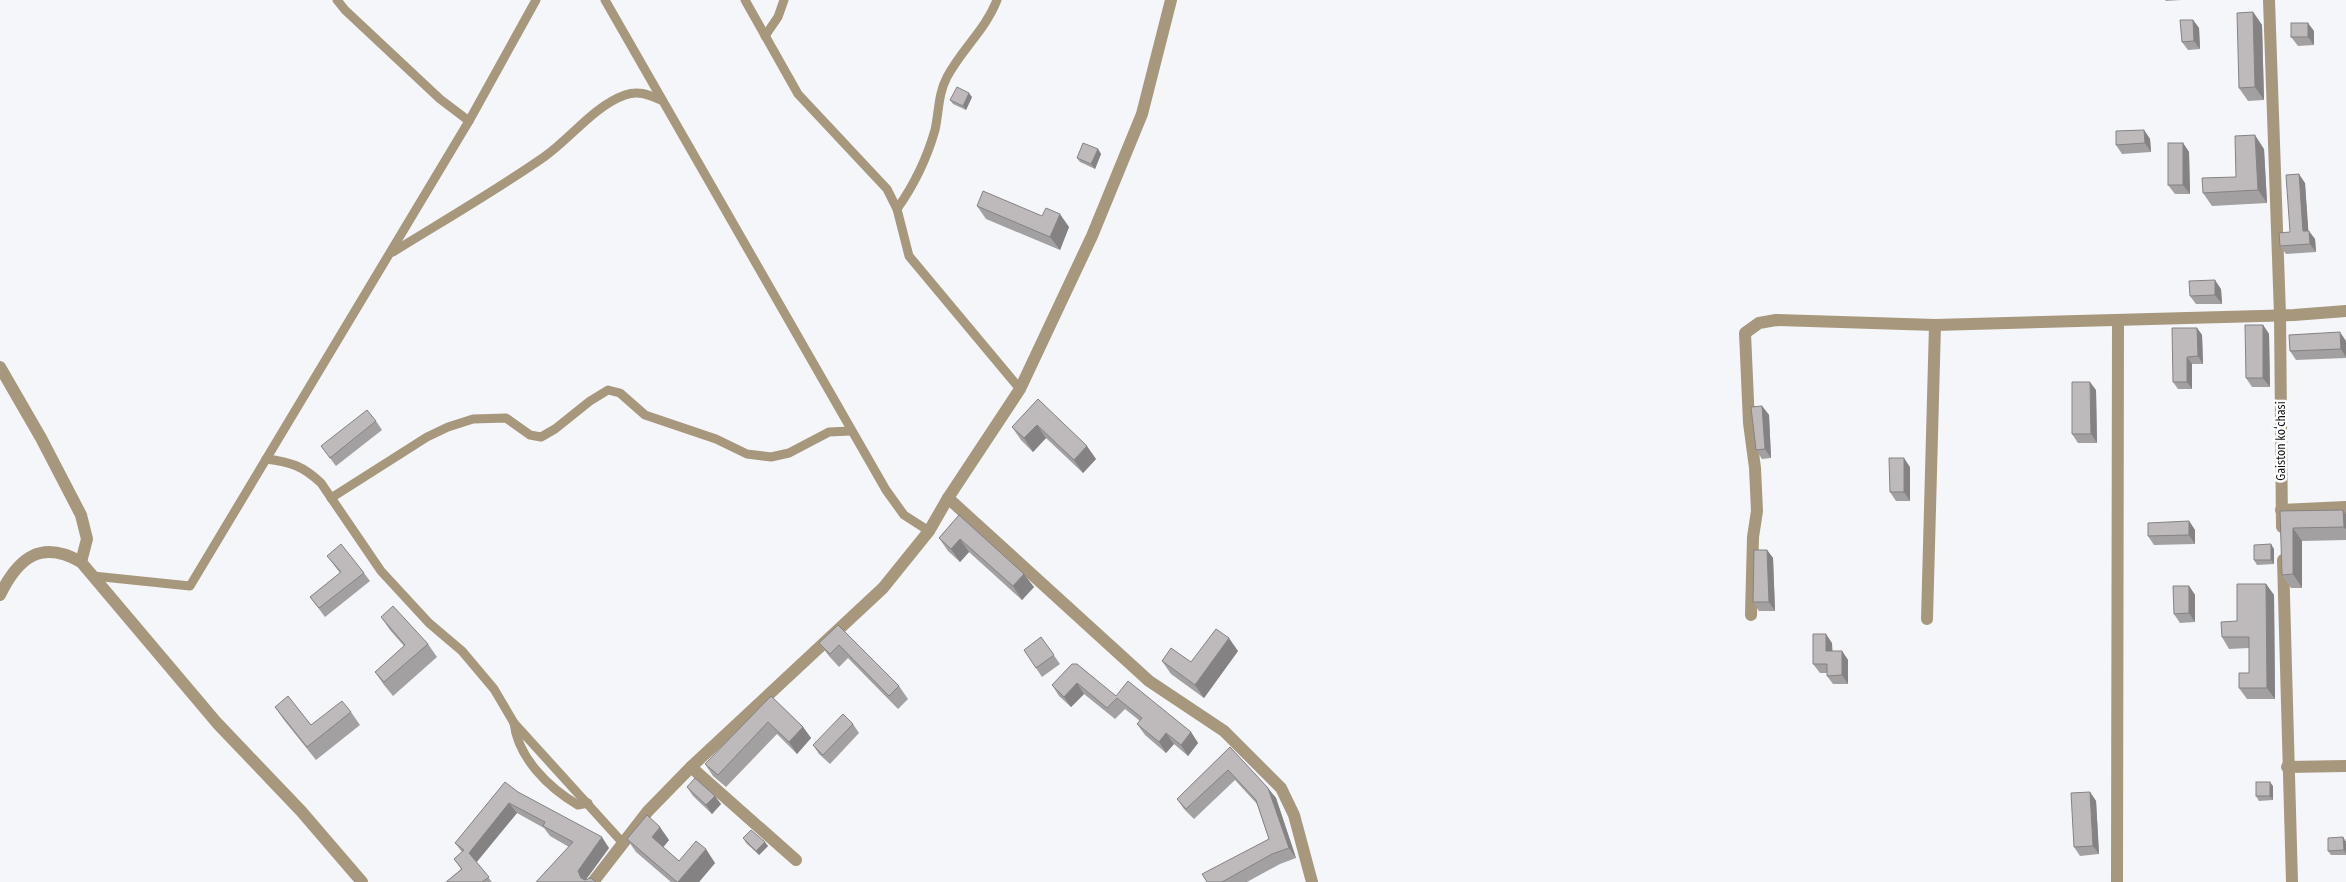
<svg xmlns="http://www.w3.org/2000/svg" width="2346" height="882" font-family="'Fira Sans Condensed',sans-serif">
<style>
.lines{fill:none;stroke-linecap:round;stroke-linejoin:round}
.lane{stroke:#a7977c;stroke-width:9}
.street{stroke:#a7977c;stroke-width:12}
.wall{fill:#a3a0a2}
.shaded-wall{fill:#858284}
.building{fill:#bebabc;stroke:#858284}
.labels{text-anchor:middle;dominant-baseline:central;stroke-width:5;stroke-linejoin:round;paint-order:stroke}
.street-label{font-size:12px;fill:#111213;stroke:#fff}
</style>
<rect width="100%" height="100%" fill="#f5f6fa"/>
<g class="lines">
<g class="lane">
<polyline points="337,0 345,10 440,99 469,121"/>
<polyline points="605,0 886,490 904,515 929,531"/>
<polyline points="745,0 798,94 887,189 897,209 909,256 1020,389"/>
<polyline points="765,36 778,17 784,0"/>
<path d="M897,209c17,-24 30,-51 38,-79 4,-18 3,-36 12,-53 14,-27 39,-48 50,-77"/>
<path d="M393,252c50,-31 102,-61 151,-95 27,-19 50,-51 81,-62 14,-5 24,0 36,5"/>
<path d="M266,459c25,3 37,7 55,24l60,88 48,52 33,28 32,38 20,34 108,119"/>
<polyline points="331,498 427,437 448,427 473,419 506,418 530,435 541,437 555,429 590,401 608,390 620,393 645,415 716,439 747,454 771,457 789,453 829,432 851,431"/>
<polyline points="93,576 190,586 469,121 536,0"/>
<path d="M514,723c4,35 35,65 64,82l10,-2"/>
</g>
<g class="street">
<polyline points="2269,0 2280,315 2282,527"/>
<polyline points="0,367 41,438 81,515 87,539 81,562"/>
<polyline points="948,498 1149,681 1224,731 1281,788 1294,815 1312,882"/>
<polyline points="2281,510 2346,507"/>
<polyline points="2283,560 2292,882"/>
<path d="M0,595c18,-37 41,-56 81,-33l136,161 84,88 61,71"/>
<polyline points="1751,615 1753,537 1757,511 1755,468 1749,423 1745,333 1759,323 1776,320 1935,325 2294,315 2346,311"/>
<polyline points="1927,619 1935,325"/>
<polyline points="691,767 796,860"/>
<polyline points="2287,767 2346,766"/>
<polyline points="593,882 648,811 691,767 883,588 929,531 948,498 1020,389 1092,236 1142,114 1171,0"/>
<polyline points="2117,882 2118,320"/>
</g>
</g>
<g class="wall">
<polygon points="2165,0 2181,0 2166,1"/>
<polygon points="2253,12 2262,25 2264,100 2248,101 2239,88"/>
<polygon points="2193,20 2199,28 2200,49 2188,50 2182,42"/>
<polygon points="2314,31 2314,45 2298,46 2291,37"/>
<polygon points="972,97 966,110 953,104 950,100"/>
<polygon points="2144,130 2150,139 2151,152 2122,154 2116,145"/>
<polygon points="2183,143 2189,152 2190,194 2175,194 2168,185"/>
<polygon points="1098,149 1101,154 1095,169 1080,162 1077,158"/>
<polygon points="2264,149 2267,203 2212,206 2203,193 2236,177"/>
<polygon points="2305,183 2308,231 2315,239 2316,252 2286,254 2280,246 2290,232"/>
<polygon points="977,206 1069,227 1060,250 986,219"/>
<polygon points="2221,289 2222,304 2196,304 2190,296"/>
<polygon points="2263,325 2269,334 2270,387 2252,387 2246,378"/>
<polygon points="2197,328 2202,335 2203,364 2192,364 2192,389 2178,389 2173,382"/>
<polygon points="2346,341 2346,358 2296,360 2290,351"/>
<polygon points="2096,390 2097,443 2078,443 2072,434"/>
<polygon points="1038,399 1096,459 1083,473 1046,438 1033,452 1021,440 1012,427"/>
<polygon points="1762,406 1769,415 1771,458 1762,459 1756,450"/>
<polygon points="376,421 382,430 336,466 321,446"/>
<polygon points="1910,467 1910,501 1896,501 1890,492"/>
<polygon points="2343,510 2346,514 2346,540 2302,541 2302,588 2291,588 2282,575 2280,511"/>
<polygon points="959,515 1034,587 1022,600 969,552 960,562 948,551 939,538"/>
<polygon points="2189,521 2195,530 2195,544 2154,545 2148,536"/>
<polygon points="2274,549 2274,564 2257,565 2254,560"/>
<polygon points="1767,550 1773,558 1775,611 1759,611 1753,602"/>
<polygon points="327,556 364,573 370,581 325,617 310,597 340,573"/>
<polygon points="2266,584 2274,595 2275,699 2247,699 2239,688 2249,673 2249,648 2229,649 2222,637 2237,621"/>
<polygon points="2189,586 2195,595 2195,622 2180,623 2174,614"/>
<polygon points="381,617 428,644 437,657 393,696 384,685 375,672 404,646 390,630"/>
<polygon points="838,625 899,686 908,699 898,709 848,658 839,667 829,656 819,643"/>
<polygon points="1041,637 1060,664 1042,677 1024,650"/>
<polygon points="1832,643 1832,651 1842,651 1848,660 1848,684 1833,684 1827,676 1827,673 1820,673 1813,664"/>
<polygon points="1238,651 1204,698 1171,674 1162,661 1191,662"/>
<polygon points="1072,664 1116,696 1191,732 1198,743 1188,756 1174,744 1166,753 1145,735 1137,724 1140,721 1125,709 1115,719 1084,694 1071,707 1059,696 1052,685"/>
<polygon points="771,696 803,727 811,738 797,754 777,734 726,787 713,776 705,764"/>
<polygon points="275,707 311,725 351,712 360,725 316,760 284,720"/>
<polygon points="853,724 859,733 830,764 819,754 813,745"/>
<polygon points="1230,747 1276,798 1296,858 1280,864 1247,882 1207,882 1269,839 1257,804 1235,780 1194,819 1184,809 1177,799"/>
<polygon points="2273,786 2273,800 2259,801 2256,796"/>
<polygon points="687,787 721,804 712,814 693,796"/>
<polygon points="518,792 609,848 586,879 536,882 569,847 550,836 544,828 517,813 476,862 492,882 446,882 461,869 454,859 462,852 455,843"/>
<polygon points="2090,792 2096,801 2099,854 2080,856 2074,847"/>
<polygon points="2343,837 2346,842 2346,855 2331,855 2328,851"/>
<polygon points="743,838 768,846 759,855 746,843"/>
<polygon points="627,839 669,840 663,847 679,861 715,863 699,882 671,882 636,852"/>
</g>
<g class="shaded-wall">
<polygon points="2253,12 2262,25 2264,100 2255,87"/>
<polygon points="2193,20 2199,28 2200,49 2194,41"/>
<polygon points="2308,23 2314,31 2314,45 2308,37"/>
<polygon points="969,93 972,97 966,110 963,106"/>
<polygon points="2144,130 2150,139 2151,152 2145,143"/>
<polygon points="2255,135 2264,149 2267,203 2258,190"/>
<polygon points="2183,143 2189,152 2190,194 2183,185"/>
<polygon points="1098,149 1101,154 1095,169 1091,164"/>
<polygon points="2299,174 2305,183 2309,240 2303,231"/>
<polygon points="1060,214 1069,227 1060,250 1050,237"/>
<polygon points="2309,231 2315,239 2316,252 2310,244"/>
<polygon points="2215,280 2221,289 2222,304 2215,295"/>
<polygon points="2263,325 2269,334 2270,387 2263,378"/>
<polygon points="2197,328 2202,335 2203,364 2198,356"/>
<polygon points="2340,332 2346,341 2346,357 2341,349"/>
<polygon points="2187,357 2192,364 2192,389 2187,382"/>
<polygon points="2090,382 2096,390 2097,443 2091,434"/>
<polygon points="1762,406 1769,415 1771,458 1765,449"/>
<polygon points="1037,425 1046,438 1033,452 1024,438"/>
<polygon points="1087,446 1096,459 1083,473 1074,460"/>
<polygon points="1904,458 1910,467 1910,501 1904,492"/>
<polygon points="2343,510 2346,514 2346,530 2344,527"/>
<polygon points="2189,521 2195,530 2195,544 2189,535"/>
<polygon points="2293,528 2302,541 2302,588 2293,574"/>
<polygon points="960,539 969,552 960,562 951,549"/>
<polygon points="2271,544 2274,549 2274,564 2271,560"/>
<polygon points="1767,550 1773,558 1775,611 1769,602"/>
<polygon points="1024,574 1034,587 1022,600 1013,586"/>
<polygon points="2266,584 2274,595 2275,699 2267,688"/>
<polygon points="2189,586 2195,595 2195,622 2189,613"/>
<polygon points="1826,634 1832,643 1833,660 1826,651"/>
<polygon points="1229,638 1238,651 1204,698 1195,685"/>
<polygon points="1842,651 1848,660 1848,684 1842,675"/>
<polygon points="1077,683 1084,694 1071,707 1064,697"/>
<polygon points="803,727 811,738 797,754 789,742"/>
<polygon points="1191,732 1198,743 1188,756 1181,745"/>
<polygon points="1166,733 1174,744 1166,753 1159,742"/>
<polygon points="2270,782 2273,786 2273,800 2270,796"/>
<polygon points="1268,788 1276,798 1296,858 1289,848"/>
<polygon points="2090,792 2096,801 2099,854 2093,846"/>
<polygon points="715,796 721,804 712,814 706,805"/>
<polygon points="509,803 517,813 476,863 469,853"/>
<polygon points="660,827 669,840 661,850 652,837"/>
<polygon points="602,837 609,848 585,881 581,878 578,871"/>
<polygon points="2343,837 2346,842 2346,854 2344,850"/>
<polygon points="765,842 768,846 759,855 756,851"/>
<polygon points="706,849 715,863 699,882 678,882"/>
</g>
<g class="building">
<polygon points="2253,12 2255,87 2239,88 2237,13"/>
<polygon points="2180,20 2193,20 2194,41 2182,42"/>
<rect x="2291" y="23" width="17" height="14"/>
<polygon points="957,87 969,93 963,106 950,100"/>
<polygon points="2144,130 2145,143 2116,145 2116,131"/>
<polygon points="2255,135 2258,190 2203,193 2202,178 2236,177 2235,136"/>
<polygon points="1083,143 1098,149 1091,164 1077,158"/>
<rect x="2168" y="143" width="15" height="42"/>
<polygon points="2299,174 2303,231 2309,231 2310,244 2280,246 2279,233 2290,232 2286,175"/>
<polygon points="983,191 1042,216 1046,208 1060,214 1050,237 977,206"/>
<polygon points="2215,280 2215,295 2190,296 2189,281"/>
<polygon points="2245,325 2263,325 2263,378 2246,378"/>
<polygon points="2172,328 2197,328 2198,356 2187,357 2187,382 2173,382"/>
<polygon points="2340,332 2341,349 2290,351 2289,335"/>
<polygon points="2072,382 2090,382 2091,434 2072,434"/>
<polygon points="1038,399 1087,446 1074,460 1037,425 1024,438 1012,427"/>
<polygon points="1762,406 1765,449 1756,450 1751,407"/>
<polygon points="367,410 376,421 330,458 321,446"/>
<polygon points="1889,458 1904,458 1904,492 1890,492"/>
<polygon points="2343,510 2344,527 2293,528 2293,574 2282,575 2280,511"/>
<polygon points="959,515 1024,574 1013,586 960,539 951,549 939,538"/>
<polygon points="2189,521 2189,535 2148,536 2148,523"/>
<polygon points="341,544 364,573 319,608 310,597 341,572 327,556"/>
<polygon points="2271,544 2271,560 2254,560 2254,545"/>
<polygon points="1754,550 1767,550 1769,602 1753,602"/>
<polygon points="2237,584 2266,584 2267,688 2239,688 2239,673 2249,673 2249,637 2222,637 2221,622 2237,621"/>
<polygon points="2173,586 2189,586 2189,613 2174,614"/>
<polygon points="393,606 428,644 384,682 375,672 405,645 381,617"/>
<polygon points="838,625 899,686 889,696 839,645 830,654 819,643"/>
<polygon points="1216,629 1229,638 1195,685 1162,661 1171,648 1191,662"/>
<polygon points="1813,634 1826,634 1826,651 1842,651 1842,675 1827,676 1827,664 1813,664"/>
<polygon points="1041,637 1054,655 1036,668 1024,650"/>
<polygon points="1072,664 1077,664 1116,696 1128,681 1191,732 1181,745 1166,733 1159,742 1137,724 1142,718 1117,698 1107,708 1077,683 1064,697 1052,685"/>
<polygon points="288,696 311,725 342,701 351,712 307,747 275,707"/>
<polygon points="771,696 803,727 789,742 768,722 718,775 705,764"/>
<polygon points="843,714 853,724 823,755 813,745"/>
<polygon points="1230,747 1268,788 1289,848 1272,854 1222,882 1207,882 1202,874 1269,839 1256,800 1228,770 1186,809 1177,799"/>
<polygon points="695,778 715,796 706,805 687,787"/>
<polygon points="505,782 518,792 602,837 578,871 581,878 585,880 591,878 596,882 536,882 573,842 543,826 545,822 509,803 469,853 489,877 482,882 446,882 462,869 454,859 464,850 455,843"/>
<rect x="2256" y="782" width="14" height="14"/>
<polygon points="2090,792 2093,846 2074,847 2071,793"/>
<polygon points="647,815 660,827 652,837 679,861 696,841 706,849 678,882 677,882 627,839"/>
<polygon points="751,830 765,842 756,851 743,838"/>
<polygon points="2343,837 2344,850 2328,851 2328,838"/>
</g>
<g class="labels">
<g class="street-label">
<text transform="translate(2281 441) rotate(-90)">Gaiston koʻchasi</text>
</g>
</g>
</svg>
